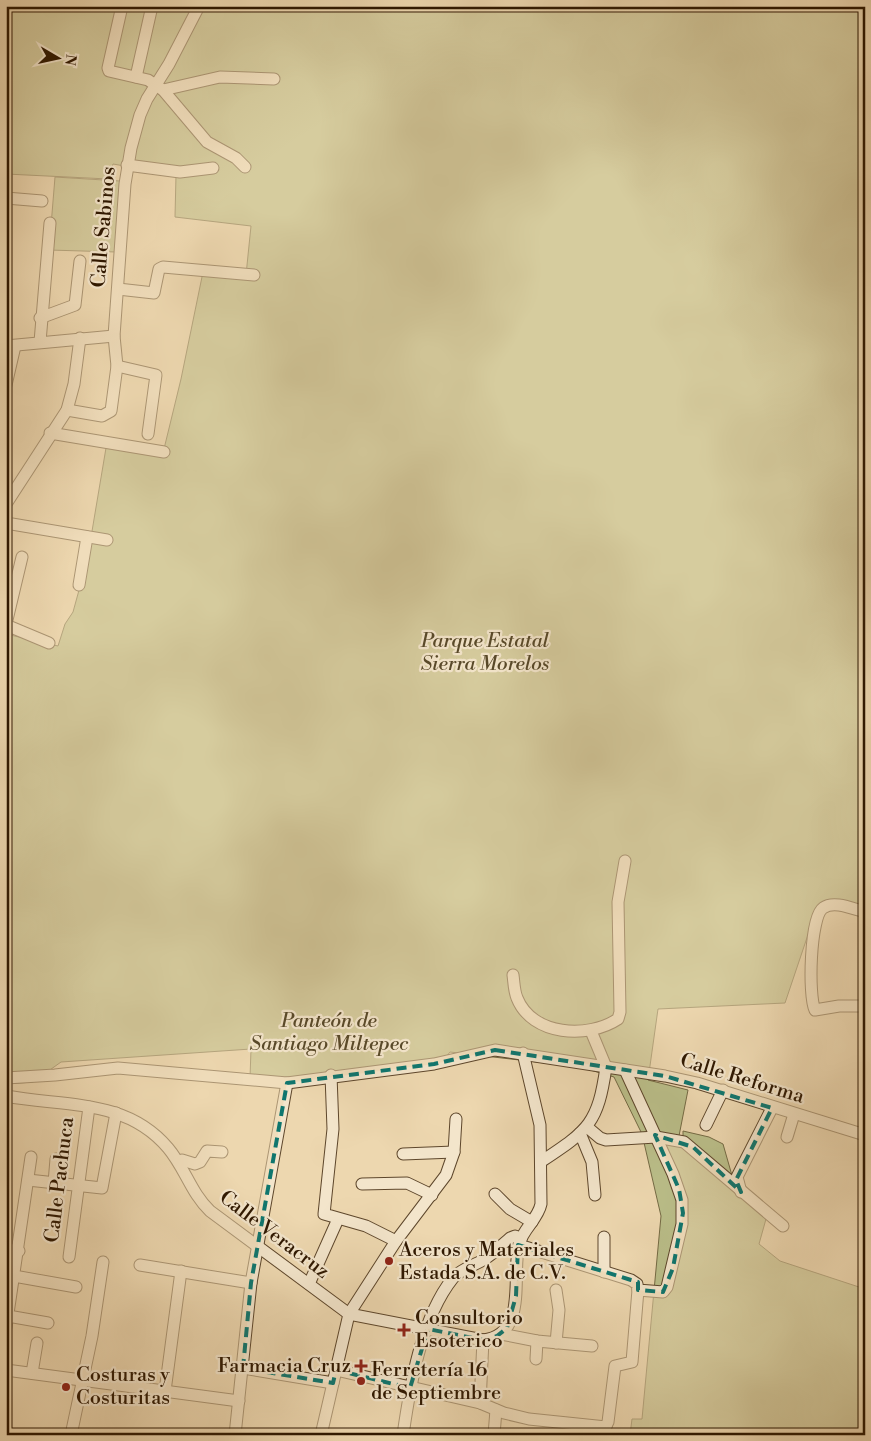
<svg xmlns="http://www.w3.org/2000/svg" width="871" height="1441" font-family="'Libre Bodoni',serif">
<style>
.green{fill:#babe89;stroke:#746a44}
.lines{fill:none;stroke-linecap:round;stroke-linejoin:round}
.minor-casing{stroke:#5e472c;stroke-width:13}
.minor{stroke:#f3e5cb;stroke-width:11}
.marked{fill:none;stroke:#0f766e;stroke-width:4;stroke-dasharray:10 6;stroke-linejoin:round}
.poi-dot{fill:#8f2418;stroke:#f3e5cb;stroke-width:2}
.labels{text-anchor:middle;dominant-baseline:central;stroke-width:4.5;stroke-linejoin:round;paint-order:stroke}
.street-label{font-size:20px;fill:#2e1700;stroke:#f3e5cb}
.park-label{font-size:20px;font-style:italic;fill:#584929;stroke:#f3e5cb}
.poi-label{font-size:20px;fill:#2e1700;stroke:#f3e5cb;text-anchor:start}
</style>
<rect width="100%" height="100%" fill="#edd7af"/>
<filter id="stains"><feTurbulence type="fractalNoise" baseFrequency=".004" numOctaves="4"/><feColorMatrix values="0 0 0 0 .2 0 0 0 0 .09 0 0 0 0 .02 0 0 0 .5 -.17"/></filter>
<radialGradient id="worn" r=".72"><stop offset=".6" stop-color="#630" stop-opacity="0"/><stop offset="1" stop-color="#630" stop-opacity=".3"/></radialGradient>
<g class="green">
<polygon points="6,6 865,6 865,913 818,905 785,1003 658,1009 648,1080 688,1090 678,1141 683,1145 683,1131 709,1137 723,1144 737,1193 766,1219 759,1244 780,1261 865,1289 865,1435 630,1435 632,1419 642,1419 661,1216 642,1134 614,1077 580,1067 450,1052 441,1063 307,1078 250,1078 251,1049 61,1062 33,1082 6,1084 6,634 58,646 65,624 73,612 87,561 107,442 163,453 181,379 203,272 246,275 251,226 175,217 176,175 113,164 108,179 6,174"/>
<polygon points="55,177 120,181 116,252 49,250"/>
</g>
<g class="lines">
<g class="minor-casing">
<g id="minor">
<polyline points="122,6 108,68 109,71 148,80 163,90 220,77 274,79"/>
<polyline points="136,77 152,6"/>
<polyline points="163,90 207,142 236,158 245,167"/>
<polyline points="127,165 180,172 213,168"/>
<polyline points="6,198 42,201"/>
<polyline points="118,289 154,293 159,269 163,267 254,275"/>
<polyline points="40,318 75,305 80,261"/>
<polyline points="40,342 50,223"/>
<polyline points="6,346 114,336"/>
<polyline points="117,366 156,375 148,434"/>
<polyline points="6,385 15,346"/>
<polyline points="67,410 102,416 111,411 117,366 114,336 125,184 131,148 140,115 147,99 169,64 199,6"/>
<polyline points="50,433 164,452"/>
<polyline points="6,504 67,410 74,384 80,338"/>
<polyline points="6,523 107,540"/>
<polyline points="79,585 87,537"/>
<polyline points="6,624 22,557"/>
<polyline points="6,625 49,643"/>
<path d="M865,912c-12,-3 -31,-12 -42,-4 -13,9 -15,88 -8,102l24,-4h26"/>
<path d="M513,975c1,7 1,16 4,23 15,38 71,41 101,21l2,-7 -2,-110 7,-41"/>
<polyline points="591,1031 606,1067"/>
<polyline points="331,1075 333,1129 324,1214 366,1226 396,1241"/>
<polyline points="6,1078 55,1075 118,1068 287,1083 434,1064 495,1050 665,1076 697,1083 865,1135"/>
<path d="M6,1096c58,11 120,2 162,52 17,20 23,45 42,63l139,103 134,26c46,-5 28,-66 36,-96 4,-15 19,-25 22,-40l-1,-79 -17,-72"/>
<polyline points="706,1125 723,1090"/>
<polyline points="587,1127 600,1138 606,1140 656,1137 684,1142 783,1226"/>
<polyline points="580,1133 592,1162 595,1195"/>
<polyline points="787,1137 794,1114"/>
<polyline points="403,1154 454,1152"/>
<polyline points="182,1160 195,1164 200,1162 207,1151 222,1152"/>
<path d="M542,1161c47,-31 56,-38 64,-94"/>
<polyline points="28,1180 102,1188 116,1113"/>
<polyline points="54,1183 56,1159"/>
<polyline points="362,1184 407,1183 432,1195"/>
<polyline points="741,1192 737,1177 772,1108"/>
<polyline points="495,1194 510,1209 532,1222"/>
<polyline points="604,1237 604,1272"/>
<polyline points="519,1245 631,1280 637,1284 638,1290 663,1292 667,1287 682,1224 682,1200 673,1174 625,1070"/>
<polyline points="6,1249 19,1251"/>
<polyline points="69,1257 89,1107"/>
<polyline points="140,1265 251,1283"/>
<polyline points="14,1276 76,1287"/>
<polyline points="309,1284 338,1219"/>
<polyline points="556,1290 559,1310 556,1343"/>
<polyline points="8,1316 48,1323"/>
<polyline points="6,1327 31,1157"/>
<polyline points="501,1334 537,1341 592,1346"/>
<polyline points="536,1359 537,1341"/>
<polyline points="243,1368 333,1383"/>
<polyline points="6,1370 239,1401"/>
<polyline points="336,1370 480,1403 504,1413 529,1419 606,1427"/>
<polyline points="32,1373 37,1343"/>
<polyline points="165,1391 181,1271"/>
<polyline points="480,1403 483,1340"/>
<polyline points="71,1435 92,1336 103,1262"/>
<polyline points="235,1435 251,1283 287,1083"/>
<polyline points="321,1435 349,1314 396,1241 446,1175 454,1152 456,1119"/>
<path d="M403,1435c7,-49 18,-117 50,-157 8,-9 20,-12 30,-18 10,-6 18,-14 27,-22l5,-2 6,3"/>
<polyline points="494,1435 496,1410"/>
<polyline points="601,1435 608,1422 615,1366 632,1362 638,1290"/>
</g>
</g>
<use href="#minor" class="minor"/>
</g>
<path d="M0 0H871V1441H0ZM495,1050l170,26 107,32 -36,72 5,12 -48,-45 -38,-12 24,54 4,24 -10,55 -10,24 -25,-2v-8l-7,-2 -113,-35 -2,51 -9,32 -10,8 -14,4 -55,-11 -18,59 -74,-18 -3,13 -90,-15 8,-85 36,-200 147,-19z" fill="#edd7af" fill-opacity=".55" fill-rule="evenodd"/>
<path class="marked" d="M495,1050l170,26 107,32 -36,72 5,12 -48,-45 -38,-12 24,54 4,24 -10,55 -10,24 -25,-2v-8l-7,-2 -113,-35 -2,51 -9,32 -10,8 -14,4 -55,-11 -18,59 -74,-18 -3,13 -90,-15 8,-85 36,-200 147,-19z"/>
<g class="poi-dot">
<circle cx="389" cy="1261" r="5"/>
<path d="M401.5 1322.5h5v5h5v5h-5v5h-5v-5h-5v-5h5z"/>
<path d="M358.5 1358.5h5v5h5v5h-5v5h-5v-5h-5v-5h5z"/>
<circle cx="361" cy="1381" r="5"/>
<circle cx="66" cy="1387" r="5"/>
</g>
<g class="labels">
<g class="street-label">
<text transform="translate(104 227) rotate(-85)">Calle Sabinos</text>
<text transform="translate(742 1079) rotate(17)">Calle Reforma</text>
<text transform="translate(60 1180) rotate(-83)">Calle Pachuca</text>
<text transform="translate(274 1235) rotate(37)">Calle Veracruz</text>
</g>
<g class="park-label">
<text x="485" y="641">Parque Estatal<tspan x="485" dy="23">Sierra Morelos</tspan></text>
<text x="329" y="1021">Panteón de<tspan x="329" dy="23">Santiago Miltepec</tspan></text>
</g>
<g class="poi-label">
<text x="399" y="1250">Aceros y Materiales<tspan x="399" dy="23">Estada S.A. de C.V.</tspan></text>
<text x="415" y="1318">Consultorio<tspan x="415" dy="23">Esoterico</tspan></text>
<text x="351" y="1366" text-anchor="end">Farmacia Cruz</text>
<text x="371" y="1370">Ferretería 16<tspan x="371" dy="23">de Septiembre</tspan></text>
<text x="76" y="1375">Costuras y<tspan x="76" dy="23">Costuritas</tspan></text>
</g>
</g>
<rect width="871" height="1441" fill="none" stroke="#edd7af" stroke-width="25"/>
<rect x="8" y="8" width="856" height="1426" fill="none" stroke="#2e1700" stroke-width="2.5"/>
<rect x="12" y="12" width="846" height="1416" fill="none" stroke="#2e1700"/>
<g transform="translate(58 58) rotate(99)" stroke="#f3e5cb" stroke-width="4" paint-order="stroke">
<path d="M0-4L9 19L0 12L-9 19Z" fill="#2e1700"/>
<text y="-8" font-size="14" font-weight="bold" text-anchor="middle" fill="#2e1700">N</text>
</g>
<rect width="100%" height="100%" filter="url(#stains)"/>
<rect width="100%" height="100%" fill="url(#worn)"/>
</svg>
